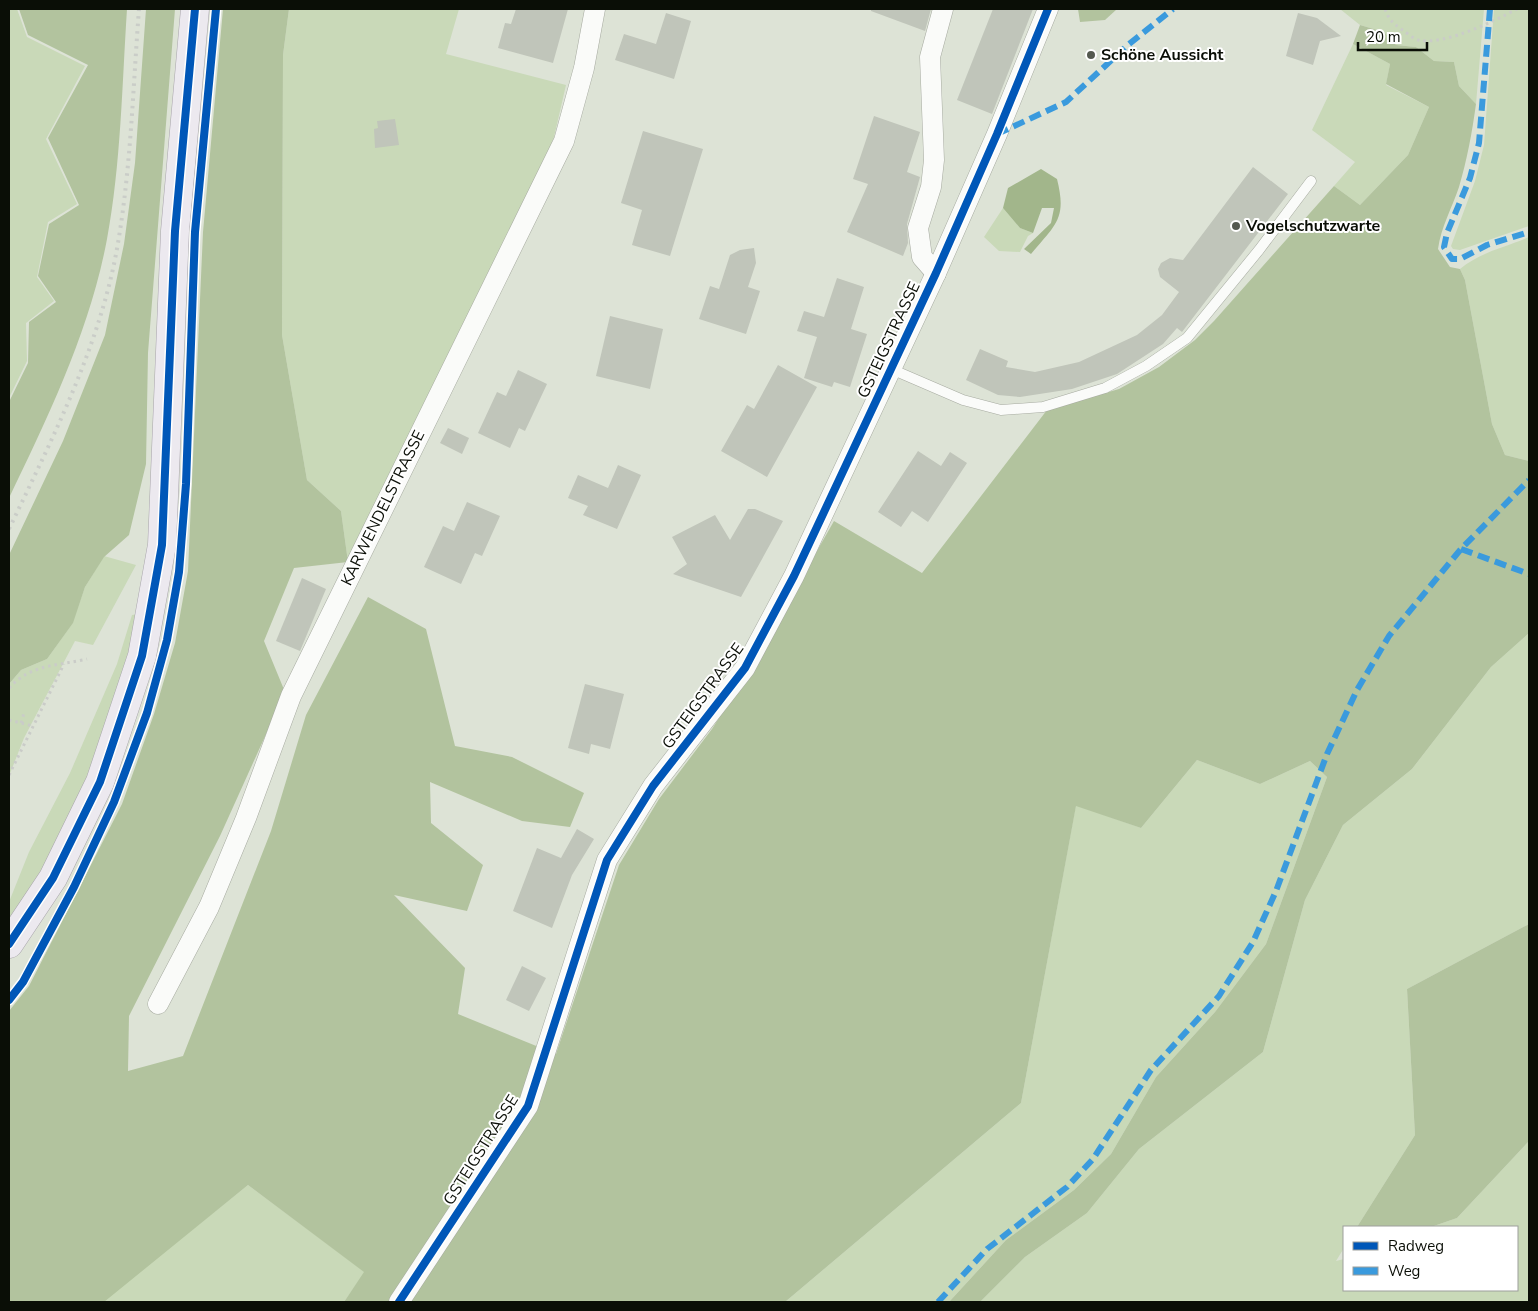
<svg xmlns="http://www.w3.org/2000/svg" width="1538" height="1311" font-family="'Nunito Sans',sans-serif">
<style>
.green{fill:#c9d9b8}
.forest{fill:#b2c39e}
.water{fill:#a2b68b}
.building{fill:#c0c5ba}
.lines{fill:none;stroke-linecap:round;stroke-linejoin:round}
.lane-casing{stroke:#a7aba1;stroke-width:11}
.street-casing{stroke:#a7aba1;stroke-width:21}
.primary-casing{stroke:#a8a4ab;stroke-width:29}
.path{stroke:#caccc8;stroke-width:3;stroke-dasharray:2.5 4;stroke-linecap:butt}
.lane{stroke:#fafbf9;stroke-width:10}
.street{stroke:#fafbf9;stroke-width:20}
.primary{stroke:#ece9ef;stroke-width:28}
.rail{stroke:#cacdc8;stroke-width:4;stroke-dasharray:2.5 5;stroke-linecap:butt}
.quiet{stroke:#3a9add;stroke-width:6;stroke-dasharray:12 6;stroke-linecap:butt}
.cycleway-casing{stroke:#fff;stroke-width:11}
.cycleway{stroke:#0057b8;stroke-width:8}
.poi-dot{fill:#54594f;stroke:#fff;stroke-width:2}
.labels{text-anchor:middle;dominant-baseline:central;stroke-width:4;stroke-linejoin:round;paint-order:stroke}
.poi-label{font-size:16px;font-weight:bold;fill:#0a0e06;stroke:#fff;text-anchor:start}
.street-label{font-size:16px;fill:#0a0e06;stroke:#fff}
</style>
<rect width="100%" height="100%" fill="#dde3d6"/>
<g class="green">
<polygon points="9,9 17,9 27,37 85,66 46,139 77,204 48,222 37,277 54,301 26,323 27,361 9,398"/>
<polygon points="289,9 459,9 446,54 566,85 554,137 530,198 348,562 341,511 307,480 282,335 283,55"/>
<polygon points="1340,9 1484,9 1476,104 1459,86 1454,62 1434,61 1416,47 1396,45 1384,32 1360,25"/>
<polygon points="1494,9 1529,9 1529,226 1460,250 1453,249 1451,246 1475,181 1484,145"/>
<polygon points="1353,44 1390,64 1386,85 1429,107 1408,155 1360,205 1334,186 1355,162 1312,130"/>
<polygon points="1003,208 1020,228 1033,233 1028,236 1020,252 999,251 984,237"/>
<path d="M1529,237v224l-24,-6 -13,-31 -27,-144 -5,-11c22,-18 45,-21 69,-32z"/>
<polygon points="104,556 136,565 93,645 75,641 24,738 9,776 9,684 21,670 47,659 72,624 85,587"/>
<polygon points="139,614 101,755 54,858 9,927 9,902 29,852 70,773 117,664 132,615"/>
<polygon points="1529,633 1529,924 1407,989 1415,1135 1357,1227 1344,1227 1344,1248 1336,1261 1344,1259 1344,1290 1517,1290 1517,1227 1431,1227 1457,1218 1529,1141 1529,1302 980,1302 1025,1257 1087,1213 1139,1149 1263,1052 1305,900 1343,825 1412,769 1491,667"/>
<polygon points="1197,760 1260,784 1310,761 1327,777 1266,944 1215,1012 1156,1077 1111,1154 1074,1190 1006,1240 949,1302 785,1302 1021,1103 1076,805 1141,828"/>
<polygon points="248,1185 365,1272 344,1302 103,1301"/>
</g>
<g class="forest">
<path d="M19,9h108c-5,76 -6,155 -20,230 -17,91 -58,176 -98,259v-96l19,-39 1,-41 27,-20 -18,-26 11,-52 30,-19 -31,-67 40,-73 -60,-30z"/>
<polygon points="146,9 175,9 148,353 146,464 129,535 104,557 85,587 73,623 47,659 21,670 9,684 9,555 63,441 105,335 124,244 135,163"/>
<path d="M223,9h66l-6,46 -1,280 25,145 34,31 7,51 -54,6 -30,73 21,51 -65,144 -91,180 -1,55 55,-15 88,-225 35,-116 62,-118 58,32 29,117 57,11 72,36 -14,34 -48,-6 -92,-39 1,41 52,42 -16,46 -73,-16 71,73 -7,46 98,40 63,-189 40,-66 53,-70 38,-60 84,-148 88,52 125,-163 72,-21 40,-22 36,-27 19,-19 120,-135 26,19 48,-50 21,-48 -43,-23 4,-20 -37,-20 7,-19 24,7 12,13 20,2 18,14 20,1 5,24 17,18c-4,29 -9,56 -17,83 -7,21 -18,40 -21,62l12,18 10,2 5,11 27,144 13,31 24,6v172l-38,34 -79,102 -69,56 -38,75 -42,152 -124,97 -52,64 -62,44 -45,45h-31l57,-62 68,-50 37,-36 45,-77 59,-65 51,-68 61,-167 -17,-16 -50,23 -63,-24 -56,68 -65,-22 -55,297 -236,199h-441l20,-30 -116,-87 -144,117h-95v-291l20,-25 93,-182 32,-90 21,-71 13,-72 15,-339z"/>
<polygon points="1078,9 1117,9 1105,20 1080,22"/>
<polygon points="1529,924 1529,1141 1457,1218 1431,1227 1357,1227 1415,1135 1407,989"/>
</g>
<path class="water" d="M1041,169l16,10c10,40 -1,45 -26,75l-7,-5 27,-26 3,-15h-12l-9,25 -13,-5 -17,-20 5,-20z"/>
<g class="building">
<polygon points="516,9 568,9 553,63 498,48 505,23 511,24"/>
<polygon points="871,9 931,9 925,31 871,11"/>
<polygon points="993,9 1033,9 992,114 957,100"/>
<polygon points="666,13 691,21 674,79 615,60 624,34 656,44"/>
<polygon points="1298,13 1317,18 1341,36 1320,41 1313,65 1286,56"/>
<polygon points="874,116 920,132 907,172 920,177 907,224 908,243 903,256 847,232 868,184 853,179"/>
<polygon points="395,119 399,145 375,148 374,129 378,128 377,121"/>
<polygon points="643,131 703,149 670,256 632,245 642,210 621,203"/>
<polygon points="1253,167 1288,194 1182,332 1177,328 1163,344 1117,374 1072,389 1020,397 998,395 966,380 980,349 1008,361 1006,367 1035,372 1079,362 1137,335 1162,315 1179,292 1160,277 1158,269 1161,263 1170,258 1183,260"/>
<polygon points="754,248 756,263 748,287 760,291 746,334 699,319 710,286 719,289 730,255 740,250"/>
<polygon points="837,278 864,287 851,329 867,334 850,387 834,382 832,387 804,378 817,337 797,331 804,311 824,317"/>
<polygon points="610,316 663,329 650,389 596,376"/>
<polygon points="778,365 817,387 767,477 721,451 747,405 754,409"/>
<polygon points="518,370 547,384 525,431 519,428 510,448 478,433 497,392 506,396"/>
<polygon points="448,428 469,438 462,454 440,443"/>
<polygon points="918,451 941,466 950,452 967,463 928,522 912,511 901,527 878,512"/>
<polygon points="618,465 641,475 617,529 583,515 588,506 568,498 578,475 608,488"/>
<polygon points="467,502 500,516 482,556 475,553 461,584 424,567 443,526 454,531"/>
<polygon points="748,509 755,509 783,521 741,597 673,574 687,564 672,537 715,515 730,540"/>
<polygon points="302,578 326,589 300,651 276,641"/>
<polygon points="585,684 624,694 610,749 591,744 589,754 568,748"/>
<polygon points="577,829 594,839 572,875 552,928 513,911 537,848 561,858"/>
<polygon points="522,966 546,978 529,1011 506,1000"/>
</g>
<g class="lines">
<g class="lane-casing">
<polyline id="lane" points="891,369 963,400 1001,410 1043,407 1105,388 1146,366 1187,338 1259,250 1311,181"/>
</g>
<g class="street-casing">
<g id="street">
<polyline points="936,273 922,257 918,228 931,187 934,160 930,57 943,9"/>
<polyline points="158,1004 209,907 246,818 291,696 564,141 584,68 595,9"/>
<polyline points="399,1302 528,1106 607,860 653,786 745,668 794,576 936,273 997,134 1048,9"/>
</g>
</g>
<g class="primary-casing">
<polyline id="primary" points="9,944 53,878 100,782 142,656 162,545 175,231 195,9"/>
</g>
<g class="path">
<path d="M1385,9c4,11 7,13 16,20 5,3 11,9 17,11 26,6 76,-19 99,-31"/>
<path d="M9,688c22,-24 48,-22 78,-29"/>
<polyline points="9,720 33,726"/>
<polyline points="21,723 24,713"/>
<polyline points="9,775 64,664"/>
</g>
<use href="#lane" class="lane"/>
<use href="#street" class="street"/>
<use href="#primary" class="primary"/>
<path class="rail" d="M9,529c44,-92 92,-185 109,-286 13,-77 15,-156 21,-234"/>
<g class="quiet">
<polyline points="1490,9 1479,143 1470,178 1447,233 1444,247 1452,259 1460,259 1487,245 1529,232"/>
<polyline points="997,134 1066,102 1129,44 1173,9"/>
<polyline points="1461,549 1529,574"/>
<polyline points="938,1302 987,1249 1067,1187 1093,1159 1151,1070 1219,996 1253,942 1276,891 1327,754 1357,690 1389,636 1461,549 1529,480"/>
</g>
<g class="cycleway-casing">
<g id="cycleway">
<polyline points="9,944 53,878 100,782 142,656 162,545 175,231 195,9"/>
<polyline points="9,1000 23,982 74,887 114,802 147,713 167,640 179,572 186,484 195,232 216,9"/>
<polyline points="399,1302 528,1106 607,860 653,786 745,668 794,576 936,273 997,134 1048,9"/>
</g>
</g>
<use href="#cycleway" class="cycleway"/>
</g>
<g class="poi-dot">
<circle cx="1091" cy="55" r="5"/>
<circle cx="1236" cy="226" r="5"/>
</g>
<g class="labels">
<g class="poi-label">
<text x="1101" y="55">Schöne Aussicht</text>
<text x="1246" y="226">Vogelschutzwarte</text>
</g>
<g class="street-label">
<text transform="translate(889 340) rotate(-65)">GSTEIGSTRASSE</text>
<text transform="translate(383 508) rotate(-64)">KARWENDELSTRASSE</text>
<text transform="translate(703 696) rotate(-54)">GSTEIGSTRASSE</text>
<text transform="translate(481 1150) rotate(-58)">GSTEIGSTRASSE</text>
</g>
</g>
<rect width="1538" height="1311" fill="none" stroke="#0a0e06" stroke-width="20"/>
<rect x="1343" y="1226" width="175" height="65" fill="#ffffff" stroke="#9d9f9b"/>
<rect x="1353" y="1242" width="25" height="8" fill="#0057b8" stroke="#9d9f9b"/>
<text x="1388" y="1251" font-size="15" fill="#0a0e06">Radweg</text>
<rect x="1353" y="1267" width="25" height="8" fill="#3a9add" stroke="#9d9f9b"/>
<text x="1388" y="1276" font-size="15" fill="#0a0e06">Weg</text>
<path d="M1358 42v8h69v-8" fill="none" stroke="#0a0e06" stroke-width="2.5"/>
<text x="1366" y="42" font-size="15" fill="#0a0e06" stroke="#ffffff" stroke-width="4" paint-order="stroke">20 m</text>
</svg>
